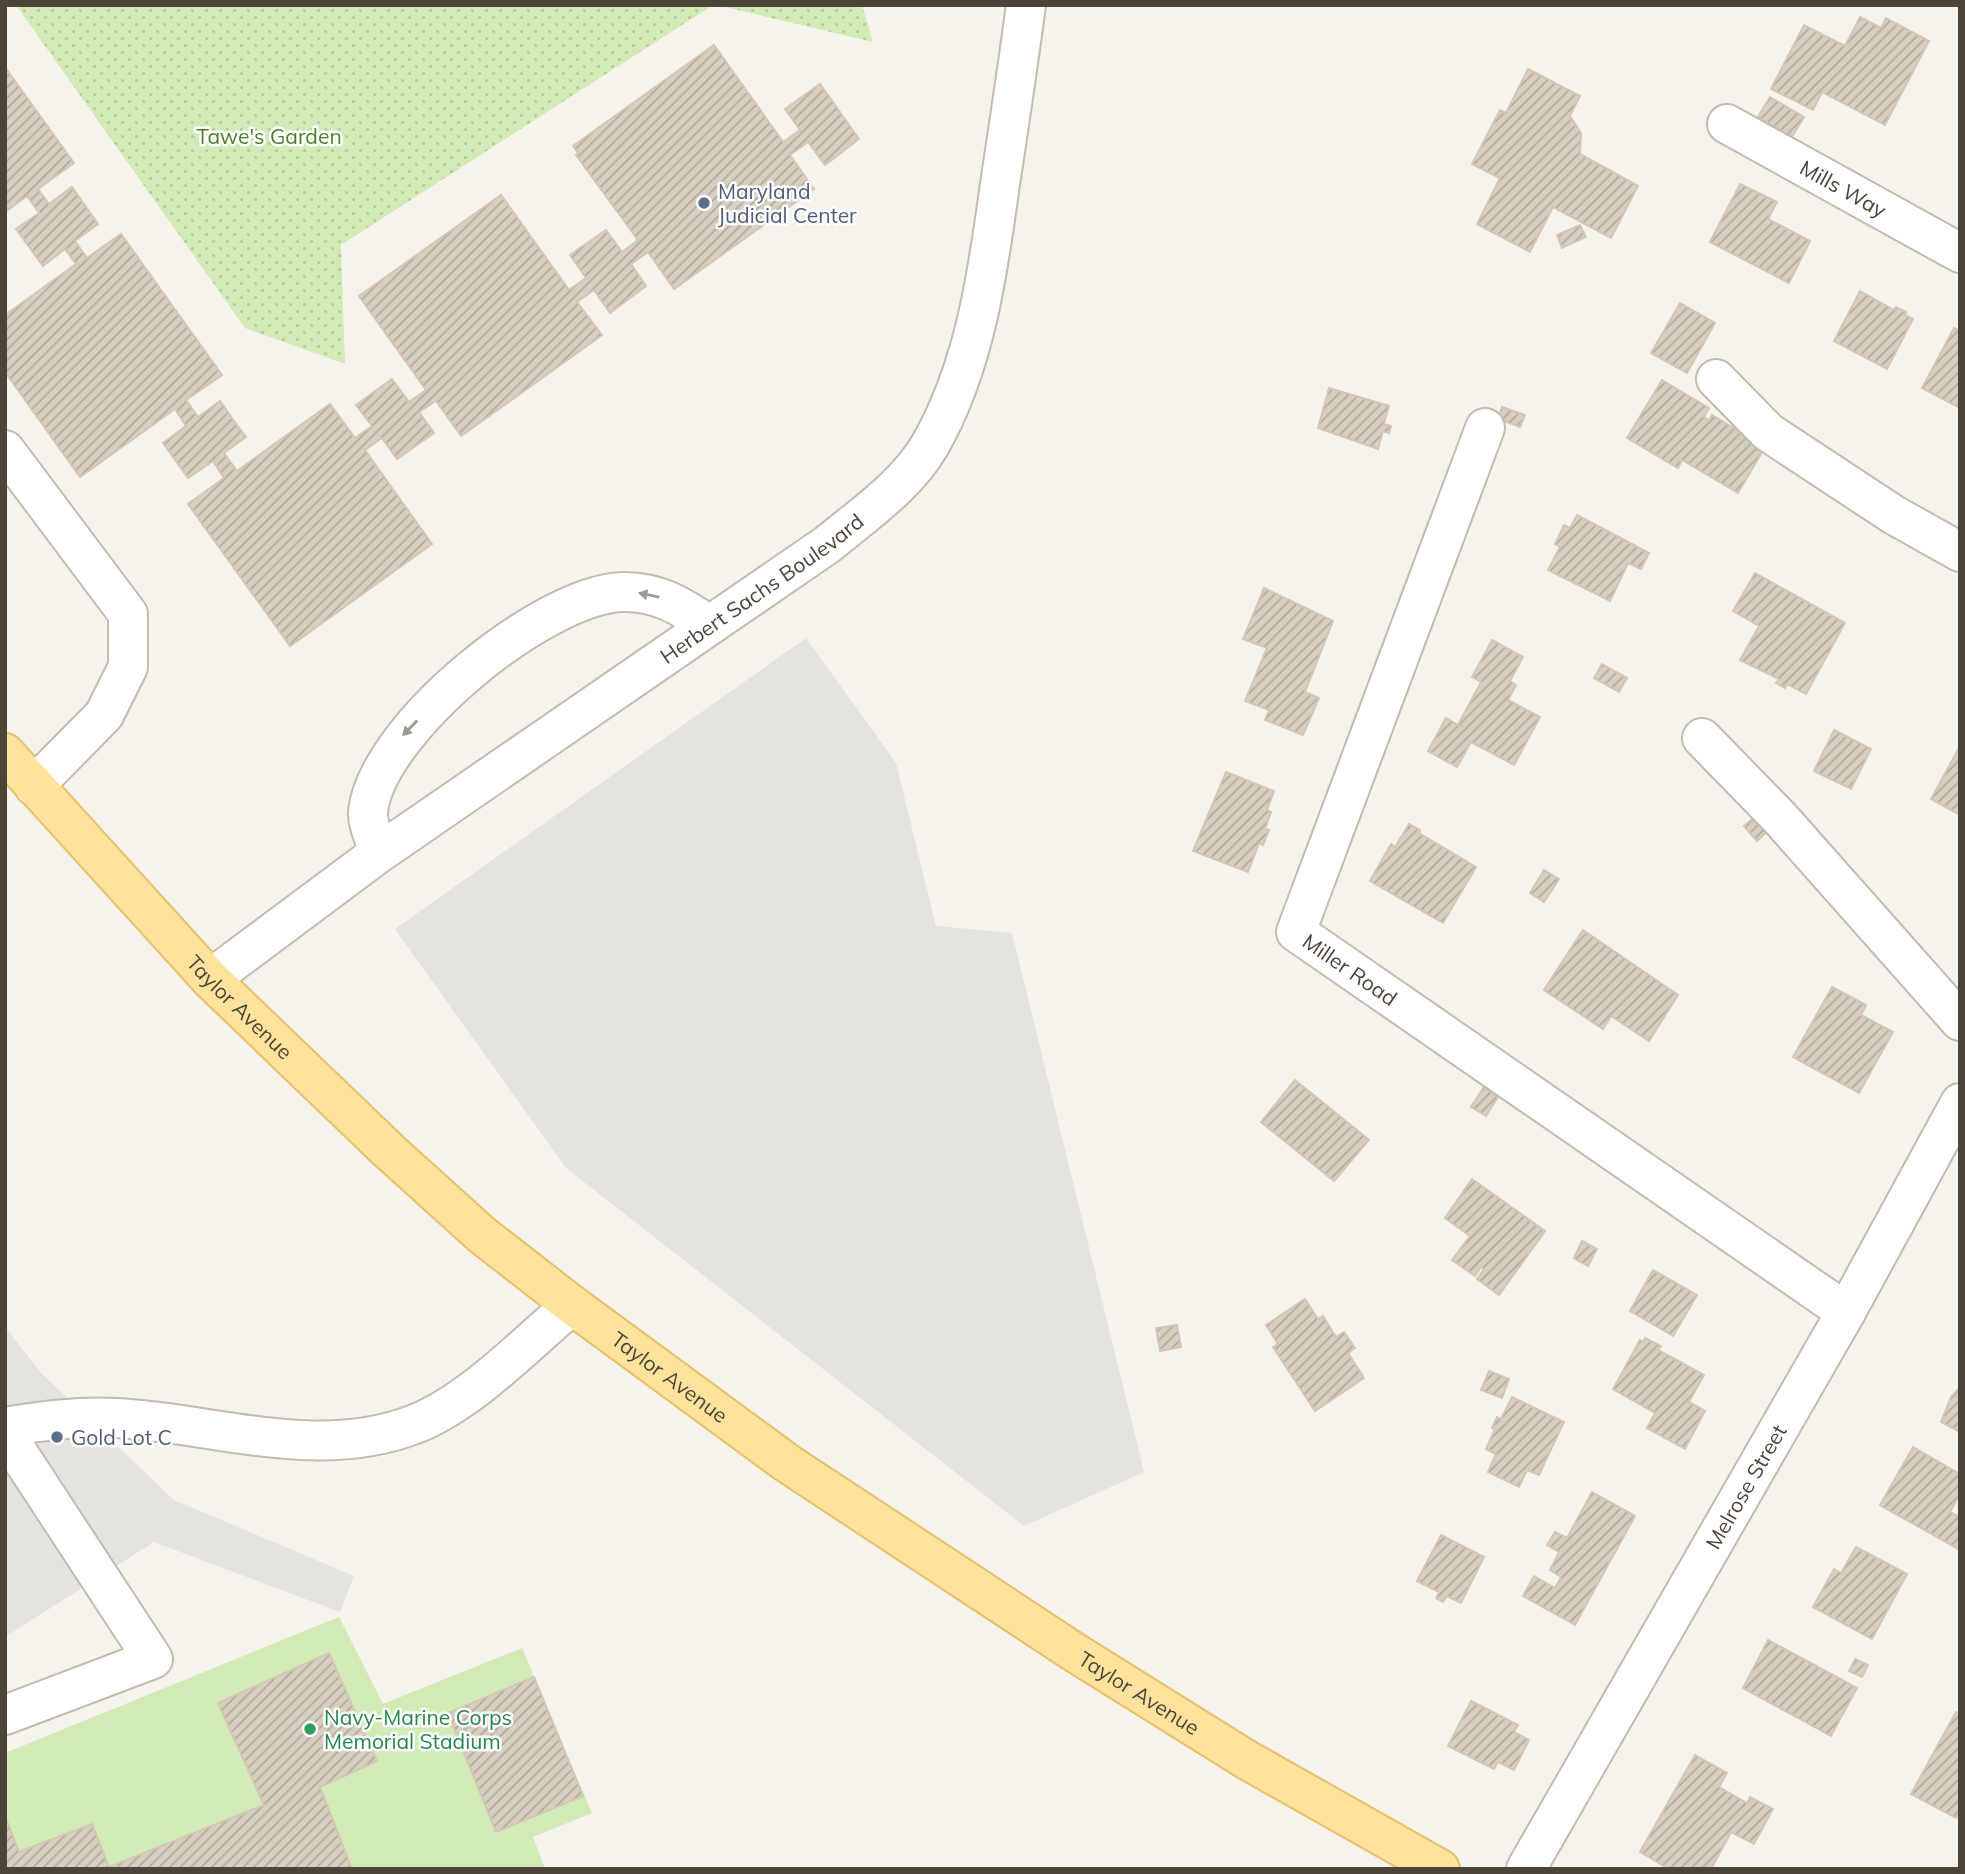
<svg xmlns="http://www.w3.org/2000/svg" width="1965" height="1874" font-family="Mulish,sans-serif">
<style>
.grass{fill:#d2eab5}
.park{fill:url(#park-dots)}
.parking{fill:#e5e3e0}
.building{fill:url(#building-hatch);stroke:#d3c7b4;stroke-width:2}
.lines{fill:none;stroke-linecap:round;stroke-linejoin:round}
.minor-casing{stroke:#c2bbae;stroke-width:42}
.major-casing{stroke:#e6c16a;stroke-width:42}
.minor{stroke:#fff;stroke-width:38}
.major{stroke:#ffe39c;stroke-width:38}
.oneway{fill:#9c9892}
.service-dot{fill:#5c6f8a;stroke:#fff;stroke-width:2.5}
.leisure-dot{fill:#2e9e5b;stroke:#fff;stroke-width:2.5}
.labels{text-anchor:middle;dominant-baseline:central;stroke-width:5;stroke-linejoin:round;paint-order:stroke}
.park-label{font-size:21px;fill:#4a7f2a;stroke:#fff}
.street-label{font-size:21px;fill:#4b4439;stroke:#fff}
.service-label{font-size:21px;fill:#4e5e75;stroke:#fff;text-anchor:start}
.leisure-label{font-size:21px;fill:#27864d;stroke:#fff;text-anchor:start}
</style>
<defs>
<pattern id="park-dots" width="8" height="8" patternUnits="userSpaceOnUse" patternTransform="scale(1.75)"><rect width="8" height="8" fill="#d2eab5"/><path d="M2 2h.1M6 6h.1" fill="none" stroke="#b6ca9c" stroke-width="1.8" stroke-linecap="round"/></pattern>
<pattern id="building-hatch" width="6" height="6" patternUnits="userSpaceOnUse" patternTransform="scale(1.75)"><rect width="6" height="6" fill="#d8cfc1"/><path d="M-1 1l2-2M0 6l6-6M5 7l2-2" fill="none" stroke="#b1aa9e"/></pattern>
</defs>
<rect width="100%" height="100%" fill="#f6f3ec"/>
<polygon class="grass" points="339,1617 383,1704 522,1648 592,1813 533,1837 545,1869 5,1869 5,1753"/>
<g class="park">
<polygon points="16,5 713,5 341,245 345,364 245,328"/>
<polygon points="717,5 862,5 873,42"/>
</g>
<g class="parking">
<polygon points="806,638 896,763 936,926 1012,933 1144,1472 1024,1526 566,1168 395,929"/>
<polygon points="5,1327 42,1374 174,1500 354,1576 340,1612 154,1542 5,1637"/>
</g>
<g class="building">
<polygon points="1860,17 1881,28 1886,18 1929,41 1885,125 1822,92 1813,110 1771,89 1804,25 1845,46"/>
<polygon points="714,45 783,142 800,130 785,109 820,84 859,139 825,165 808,142 790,155 814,189 674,289 648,252 631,264 646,286 610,313 594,290 577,302 602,335 467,432 461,436 436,401 419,412 434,433 397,459 382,438 365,450 432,544 290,646 188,504 224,478 213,461 188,478 163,443 186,426 175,409 80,477 5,372 5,315 76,264 65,249 43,266 16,229 39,213 27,196 5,212 5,67 74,163 38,189 49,204 72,187 98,224 75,241 87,258 121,234 222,375 186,400 198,417 220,401 237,425 246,437 224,453 237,471 330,404 355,438 372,426 356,405 392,379 409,402 426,390 359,296 501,195 569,290 586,278 570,255 606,230 622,252 638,240 576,155 578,153 573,146"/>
<polygon points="1528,69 1580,96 1570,116 1581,133 1580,154 1638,186 1611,238 1553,207 1530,252 1477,224 1500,178 1472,164 1500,110 1506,113"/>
<polygon points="1770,97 1804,117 1792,137 1758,117"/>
<polygon points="1740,184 1777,202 1768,219 1810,241 1789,283 1710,242"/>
<polygon points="1580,225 1586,237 1562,248 1557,235"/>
<polygon points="1860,291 1894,310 1896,307 1906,312 1905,315 1913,319 1887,369 1834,341"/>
<polygon points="1680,303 1715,323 1687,373 1651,353"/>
<polygon points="1954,328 1960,331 1960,408 1922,388"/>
<polygon points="1662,380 1709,408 1704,417 1709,421 1712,415 1765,447 1738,493 1682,460 1678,468 1627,438"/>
<polygon points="1329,388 1389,406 1384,424 1391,426 1389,433 1383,431 1378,449 1318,428"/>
<polygon points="1502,407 1525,415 1520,427 1498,419"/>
<polygon points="1577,515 1649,553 1641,569 1628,563 1610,601 1548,570 1560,547 1555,544 1564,525 1570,528"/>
<polygon points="1755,573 1845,623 1806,694 1787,684 1785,688 1776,683 1779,679 1740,660 1759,626 1733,611"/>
<polygon points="1264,588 1333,621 1305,692 1319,698 1303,735 1265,720 1269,710 1245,701 1267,648 1243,639"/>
<polygon points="1492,640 1523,657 1510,681 1516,685 1508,700 1540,717 1514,765 1471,742 1457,767 1428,751 1446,718 1458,725 1481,682 1472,677"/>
<polygon points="1602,664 1627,678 1619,692 1594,678"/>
<polygon points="1834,730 1871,749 1851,789 1814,771"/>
<polygon points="1960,746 1960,815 1931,799"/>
<polygon points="1226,772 1274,791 1267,810 1271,812 1265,829 1269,830 1263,845 1259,843 1248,872 1193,851"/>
<polygon points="1757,815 1770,829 1757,841 1744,826"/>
<polygon points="1409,824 1420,830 1419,833 1476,867 1443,923 1370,881 1391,844 1395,847"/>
<polygon points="1544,870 1559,879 1544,902 1530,893"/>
<polygon points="1583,930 1678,995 1649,1041 1611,1016 1603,1029 1544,990"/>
<polygon points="1832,987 1866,1005 1861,1015 1893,1032 1859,1093 1793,1057"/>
<polygon points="1295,1080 1369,1140 1334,1181 1261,1122"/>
<polygon points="1484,1087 1498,1097 1486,1116 1471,1107"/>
<polygon points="1472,1179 1545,1231 1499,1295 1477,1279 1484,1269 1481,1267 1475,1276 1452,1260 1470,1236 1445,1218"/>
<polygon points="1582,1241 1597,1249 1588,1266 1574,1258"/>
<polygon points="1653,1270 1697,1295 1673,1336 1630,1311"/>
<polygon points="1305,1299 1318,1319 1323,1316 1336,1337 1344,1332 1355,1348 1348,1353 1364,1378 1315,1411 1273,1347 1278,1344 1266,1325"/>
<polygon points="1177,1325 1181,1347 1160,1351 1156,1328"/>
<polygon points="1645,1338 1661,1346 1658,1350 1704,1375 1689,1402 1705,1411 1685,1449 1647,1428 1655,1413 1613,1389 1640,1340 1643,1342"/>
<polygon points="1489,1371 1509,1379 1502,1398 1481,1390"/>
<polygon points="1960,1387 1960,1432 1941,1422 1951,1397"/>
<polygon points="1512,1397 1564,1422 1539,1475 1527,1470 1519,1487 1488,1472 1496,1454 1486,1449 1495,1429 1492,1428 1497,1417 1501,1419"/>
<polygon points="1913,1447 1960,1474 1960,1494 1950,1512 1960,1517 1960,1550 1880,1505"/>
<polygon points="1592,1492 1635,1516 1575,1625 1523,1596 1534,1576 1555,1588 1561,1577 1550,1570 1559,1552 1547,1545 1555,1532 1567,1538"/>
<polygon points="1441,1535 1484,1557 1461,1603 1447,1596 1443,1602 1436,1598 1439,1592 1417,1581"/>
<polygon points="1856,1547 1907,1574 1872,1639 1813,1607 1834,1569 1841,1573"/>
<polygon points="1768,1640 1857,1688 1831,1736 1743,1688"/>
<polygon points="329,1653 377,1761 320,1787 352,1869 5,1869 5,1816 19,1852 92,1824 109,1867 264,1805 218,1703"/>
<polygon points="1855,1659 1868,1665 1862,1677 1849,1671"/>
<polygon points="534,1677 583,1796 496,1832 448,1713"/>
<polygon points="1471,1701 1518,1725 1514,1732 1529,1740 1514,1770 1498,1762 1494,1769 1448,1746"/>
<polygon points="1956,1712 1960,1714 1960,1811 1956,1818 1911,1794"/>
<polygon points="1695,1755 1727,1773 1719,1787 1747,1803 1750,1797 1773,1809 1754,1844 1731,1832 1711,1869 1669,1869 1640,1852"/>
</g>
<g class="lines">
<g class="minor-casing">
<g id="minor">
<path id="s1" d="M1727,124l233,129"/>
<polyline points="1716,379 1768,432 1894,515 1960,552"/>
<path id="s2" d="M1485,428l-189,504 550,380"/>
<polyline points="5,450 128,614 128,667 104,715 34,786"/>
<polyline points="1702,738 1780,818 1960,1021"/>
<path d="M379,853c-3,-12 -12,-29 -11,-41 8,-82 174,-217 254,-220 35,-1 59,14 87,33"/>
<path id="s3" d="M210,979l169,-126 449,-309c35,-29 79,-59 102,-99 45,-78 58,-173 70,-261 9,-59 18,-119 26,-179"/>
<path d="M5,1427c37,-6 74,-11 111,-9 99,5 202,44 299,6 56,-22 111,-80 157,-119"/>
<polyline points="5,1433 153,1659 5,1715"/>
<path id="s4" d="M1526,1869l320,-557 114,-209"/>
</g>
</g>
<g class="major-casing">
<g id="major">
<path id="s5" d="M5,753l205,226 179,172 93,84 90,70 215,158 287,189 173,108 193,109"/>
</g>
</g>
<use href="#minor" class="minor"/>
<use href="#major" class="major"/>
</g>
<defs><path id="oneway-solid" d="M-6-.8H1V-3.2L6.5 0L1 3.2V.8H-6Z" transform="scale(1.75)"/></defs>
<g class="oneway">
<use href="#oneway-solid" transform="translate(649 595) rotate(-169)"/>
<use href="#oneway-solid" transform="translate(410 728) rotate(134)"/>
</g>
<g class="service-dot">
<circle cx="704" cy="203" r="7"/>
<circle cx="57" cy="1437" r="7"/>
</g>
<circle class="leisure-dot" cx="310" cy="1729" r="7"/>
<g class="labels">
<g class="park-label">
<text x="269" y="136">Tawe's Garden</text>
</g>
<g class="street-label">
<text stroke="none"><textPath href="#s1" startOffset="133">Mills Way</textPath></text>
<text stroke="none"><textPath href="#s3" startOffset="676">Herbert Sachs Boulevard</textPath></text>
<text stroke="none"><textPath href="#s2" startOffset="604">Miller Road</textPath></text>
<text stroke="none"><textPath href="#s5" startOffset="346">Taylor Avenue</textPath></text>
<text stroke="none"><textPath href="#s5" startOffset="914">Taylor Avenue</textPath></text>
<text stroke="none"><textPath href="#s4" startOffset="441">Melrose Street</textPath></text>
<text stroke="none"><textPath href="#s5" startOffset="1480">Taylor Avenue</textPath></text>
</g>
<g class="service-label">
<text x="718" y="191">Maryland<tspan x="718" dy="24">Judicial Center</tspan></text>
<text x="71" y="1437">Gold Lot C</text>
</g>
<g class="leisure-label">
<text x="324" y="1717">Navy-Marine Corps<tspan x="324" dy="24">Memorial Stadium</tspan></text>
</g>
</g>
<rect width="1965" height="1874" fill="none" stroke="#4b4439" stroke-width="14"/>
</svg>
